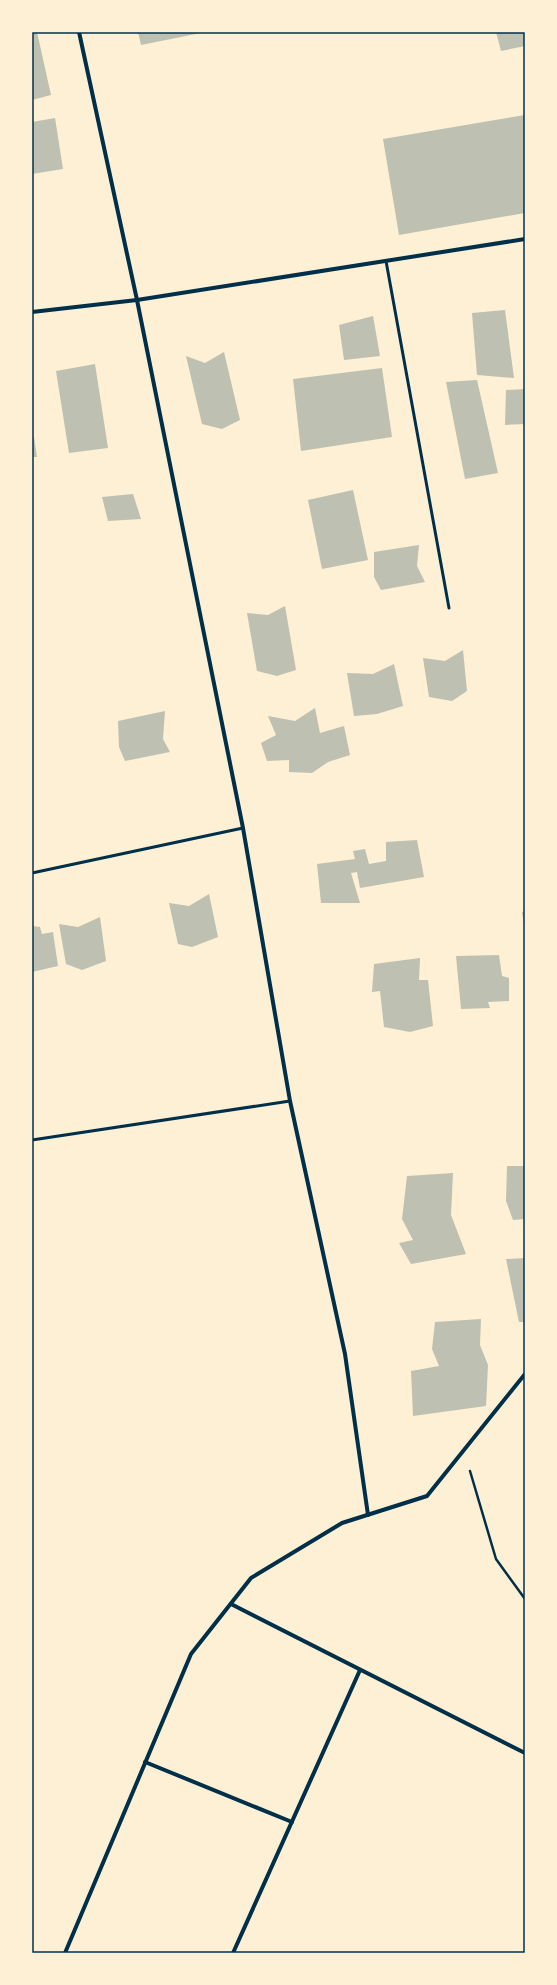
<svg xmlns="http://www.w3.org/2000/svg" width="557" height="1985" font-family="Spectral,serif">
<style>
.building{fill:#bec0b2}
.lines{fill:none;stroke-linecap:round;stroke-linejoin:round}
.path{stroke:#003049;stroke-width:2.5}
.service{stroke:#003049;stroke-width:3}
.minor{stroke:#003049;stroke-width:4}
.neatline{fill:none;stroke:#003049;stroke-width:1.5}
</style>
<rect width="100%" height="100%" fill="#fdf0d5"/>
<g class="building">
<polygon points="32,32 37,32 51,95 32,100"/>
<polygon points="138,32 201,32 201,33 141,45"/>
<polygon points="496,32 525,32 525,46 501,51"/>
<polygon points="525,115 525,213 399,235 383,139"/>
<polygon points="55,118 63,169 32,174 32,122"/>
<polygon points="505,310 514,378 477,375 472,313"/>
<polygon points="373,316 380,356 344,360 339,325"/>
<polygon points="224,352 240,420 222,429 202,424 186,356 205,363"/>
<polygon points="95,364 108,448 69,453 56,371"/>
<polygon points="382,368 392,437 301,451 293,379"/>
<polygon points="477,380 498,473 465,479 446,382"/>
<polygon points="525,389 525,424 505,425 506,390"/>
<polygon points="32,436 34,437 37,457 32,457"/>
<polygon points="353,490 368,560 322,569 308,500"/>
<polygon points="133,494 141,519 108,521 102,497"/>
<polygon points="419,545 417,566 425,582 381,590 374,577 374,552"/>
<polygon points="285,606 296,670 277,676 257,671 247,613 268,615"/>
<polygon points="463,650 467,691 452,701 429,697 423,658 445,661"/>
<polygon points="394,664 403,706 377,714 354,716 347,673 373,674"/>
<polygon points="315,708 320,733 344,726 350,755 328,762 312,773 289,772 289,760 267,761 261,743 276,735 268,716 295,721"/>
<polygon points="165,711 163,739 170,752 125,761 119,747 118,721"/>
<polygon points="417,840 424,877 360,888 357,872 351,873 360,903 321,903 317,864 355,859 353,851 365,849 369,864 386,861 386,842"/>
<polygon points="209,894 218,937 192,947 178,944 169,903 189,906"/>
<polygon points="525,911 525,925 524,925 522,912"/>
<polygon points="100,917 106,961 82,970 66,964 59,924 78,927"/>
<polygon points="32,926 40,927 42,934 53,932 58,966 32,972"/>
<polygon points="499,955 502,976 509,978 509,1001 488,1002 490,1008 461,1009 456,956"/>
<polygon points="420,958 419,980 428,980 433,1026 410,1032 384,1027 380,991 372,992 374,964"/>
<polygon points="507,1166 525,1166 525,1219 513,1220 506,1201"/>
<polygon points="453,1173 451,1215 466,1254 411,1264 399,1243 413,1240 402,1219 407,1176"/>
<polygon points="525,1258 525,1322 519,1322 506,1259"/>
<polygon points="481,1319 480,1345 488,1365 486,1406 413,1416 411,1371 439,1366 432,1349 435,1322"/>
</g>
<g class="lines">
<polyline class="path" points="470,1471 496,1559 525,1599"/>
<g class="service">
<polyline points="386,261 449,608"/>
<polyline points="32,873 243,828"/>
<polyline points="32,1140 290,1101"/>
</g>
<g class="minor">
<polyline points="79,32 137,300 243,828 290,1101 345,1354 368,1515"/>
<polyline points="32,312 137,300 525,239"/>
<polyline points="231,1604 525,1753"/>
<polyline points="145,1762 292,1822"/>
<polyline points="65,1953 191,1654 251,1578 342,1523 427,1496 525,1374"/>
<polyline points="233,1953 360,1670"/>
</g>
</g>
<rect width="557" height="1985" fill="none" stroke="#fdf0d5" stroke-width="66"/>
<rect x="33" y="33" width="491" height="1919" class="neatline"/>
</svg>
